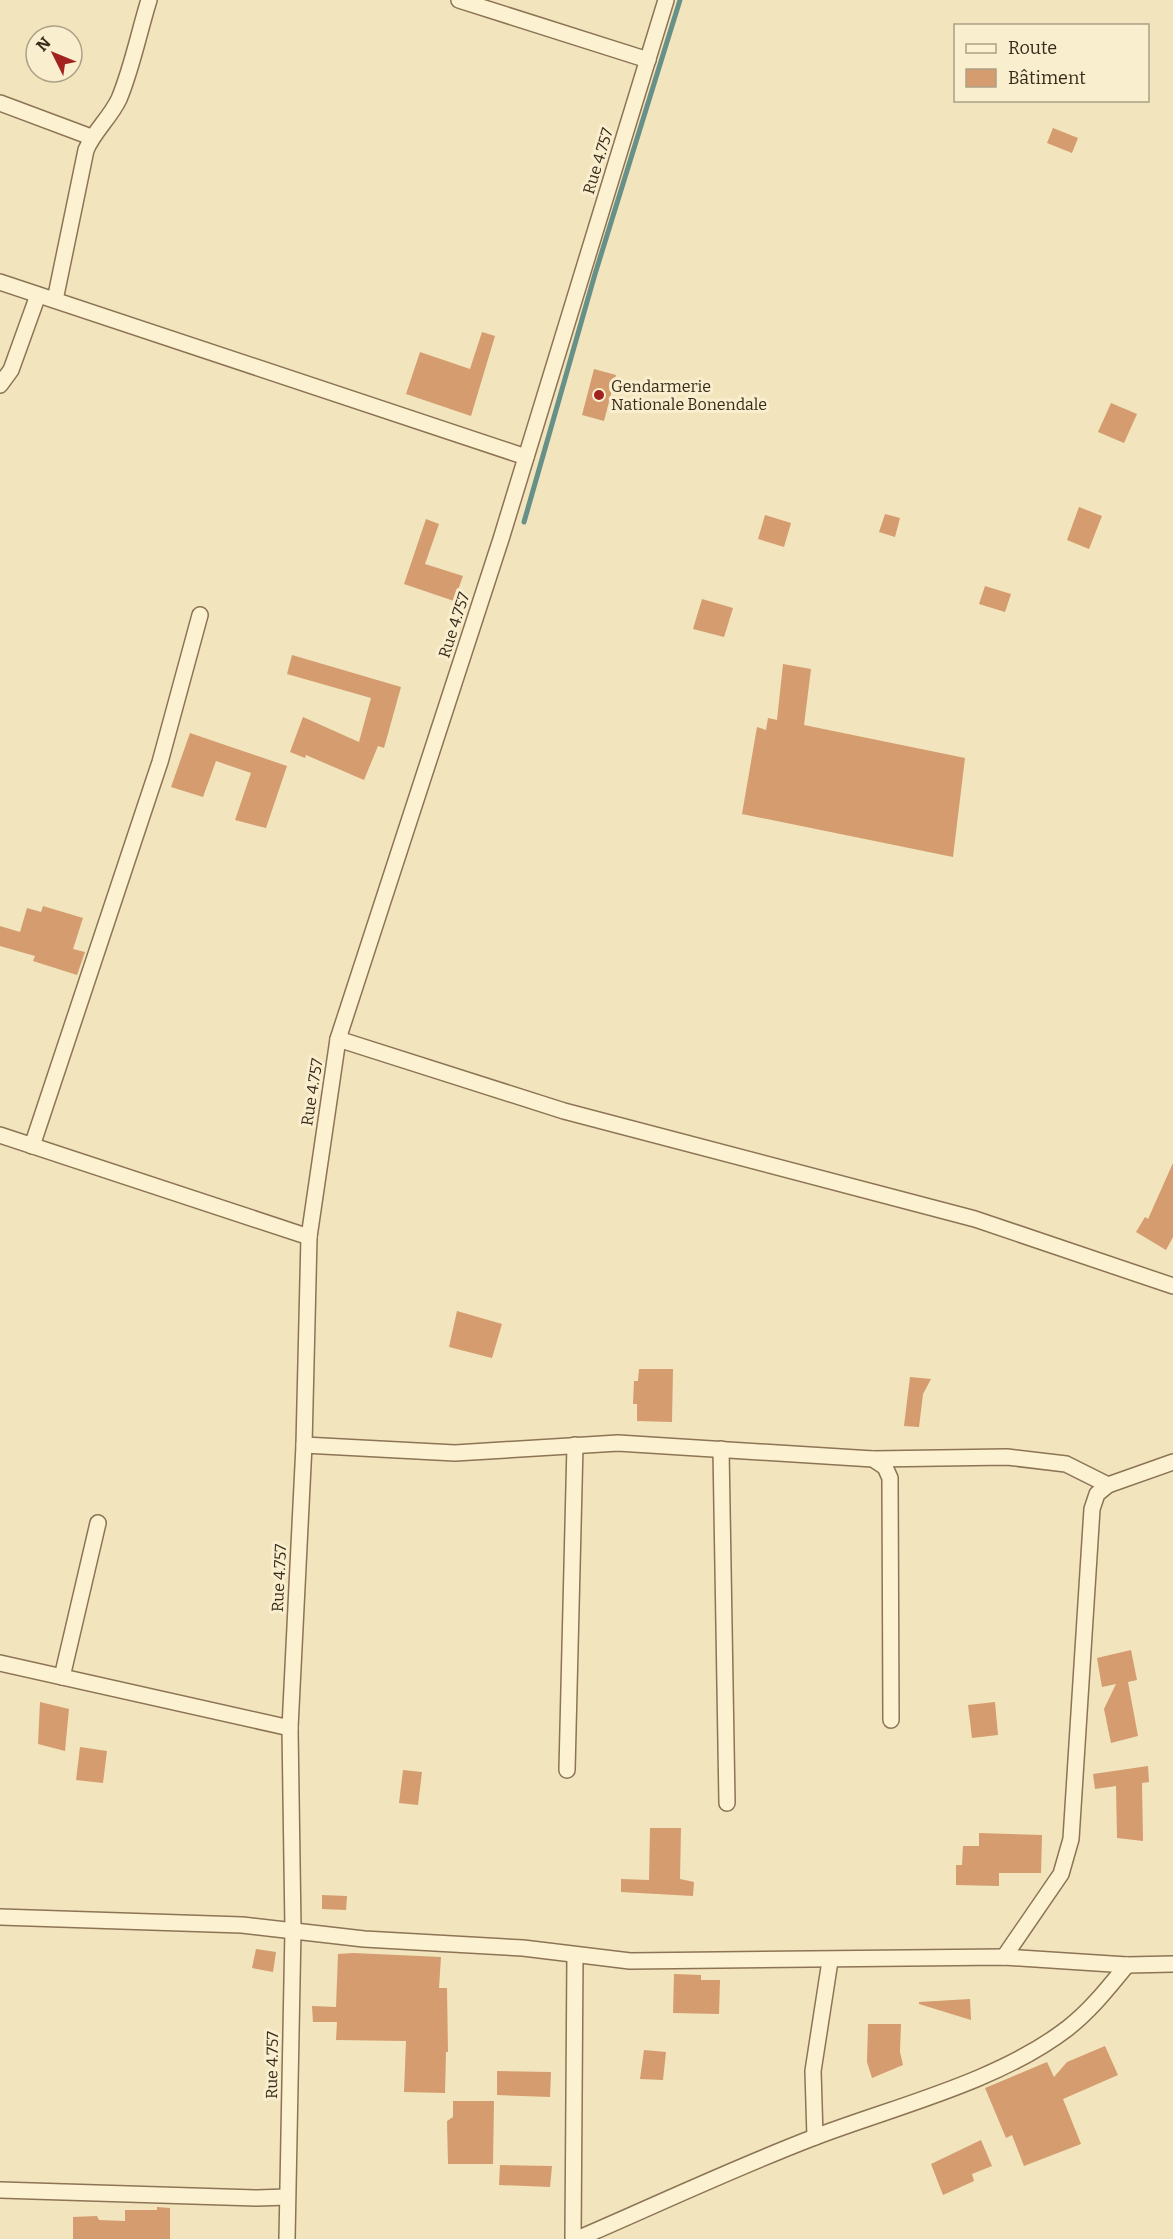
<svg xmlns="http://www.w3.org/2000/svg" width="1173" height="2239" font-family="Bitter,serif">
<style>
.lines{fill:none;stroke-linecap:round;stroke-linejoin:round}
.stream{stroke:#679188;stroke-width:5}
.building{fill:#d49c6f}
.minor-casing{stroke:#8c7454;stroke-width:18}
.minor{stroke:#fcf1d1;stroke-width:15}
.poi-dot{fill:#a1221e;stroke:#f9eecd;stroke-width:2}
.labels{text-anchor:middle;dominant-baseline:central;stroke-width:6;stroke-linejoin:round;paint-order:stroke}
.street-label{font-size:16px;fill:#392a1b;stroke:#f9eecd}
.poi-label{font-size:16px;fill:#392a1b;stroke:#f9eecd;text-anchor:start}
</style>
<rect width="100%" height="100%" fill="#f2e4bd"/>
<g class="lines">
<polyline class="stream" points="524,522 595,274 680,0"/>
</g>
<g class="building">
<polygon points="1053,128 1078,138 1072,153 1047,143"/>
<polygon points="482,332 495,336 471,416 406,394 420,352 470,369"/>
<polygon points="594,369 616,375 604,421 582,415"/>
<polygon points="1111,403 1137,414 1124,443 1098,432"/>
<polygon points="1079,507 1102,516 1089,549 1067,540"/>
<polygon points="885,514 900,518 895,537 879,532"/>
<polygon points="765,515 791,523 784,547 758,539"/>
<polygon points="426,519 439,524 425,564 463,576 454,601 404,584"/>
<polygon points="985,586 1011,594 1005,612 979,604"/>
<polygon points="702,599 733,608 724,637 693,629"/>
<polygon points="292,655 401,687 384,748 378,746 364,780 306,755 305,758 290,752 303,717 359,742 371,698 287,674"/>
<polygon points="783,664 811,669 804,725 965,758 953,857 742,814 757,727 766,730 768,718 777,720"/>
<polygon points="190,733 287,766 266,828 235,820 251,773 216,761 203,797 171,787"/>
<polygon points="43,906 83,918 73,949 85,952 77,975 33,961 35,956 0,946 0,926 20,932 27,908 41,912"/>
<polygon points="1173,1163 1173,1237 1166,1250 1136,1232 1145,1217 1148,1219"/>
<polygon points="457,1311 502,1324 492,1358 449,1347"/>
<polygon points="639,1369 673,1369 672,1422 637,1421 637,1404 633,1404 634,1381 638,1381"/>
<polygon points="910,1377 931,1379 923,1394 919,1427 904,1426"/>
<polygon points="1131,1650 1137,1680 1128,1682 1138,1736 1111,1743 1104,1709 1116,1684 1102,1687 1097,1658"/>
<polygon points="40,1702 69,1709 65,1751 38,1744"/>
<polygon points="995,1702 998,1735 972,1738 968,1705"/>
<polygon points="80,1747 107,1751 103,1783 76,1780"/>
<polygon points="1148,1766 1149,1782 1142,1783 1143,1841 1117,1838 1116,1786 1095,1789 1093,1774"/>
<polygon points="403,1770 422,1772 418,1805 399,1803"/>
<polygon points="650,1828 681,1828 680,1879 694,1882 693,1896 621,1892 621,1879 649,1880"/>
<polygon points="979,1833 1042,1835 1041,1873 999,1873 999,1886 956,1885 956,1865 962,1865 963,1846 979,1846"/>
<polygon points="322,1895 347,1896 346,1910 322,1909"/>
<polygon points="256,1949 276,1952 273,1972 252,1968"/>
<polygon points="353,1953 441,1957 439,1988 447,1988 448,2052 446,2052 445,2093 404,2092 406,2041 336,2040 337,2022 313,2022 312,2006 336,2007 338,1954"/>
<polygon points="674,1974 701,1975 701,1980 720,1980 719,2014 673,2013"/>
<polygon points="970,1999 971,2020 919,2004 919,2002"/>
<polygon points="868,2024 901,2024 900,2052 903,2065 872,2078 867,2062"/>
<polygon points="1105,2046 1118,2075 1063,2099 1081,2144 1024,2166 1012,2135 1006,2138 985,2088 1047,2062 1054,2077 1067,2062"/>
<polygon points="644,2050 666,2052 663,2080 640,2079"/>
<polygon points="497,2071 551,2072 550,2097 497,2095"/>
<polygon points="453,2101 494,2101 493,2164 448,2164 447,2121 453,2117"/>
<polygon points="981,2140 992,2166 972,2174 974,2181 943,2195 931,2164"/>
<polygon points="500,2165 552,2166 550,2187 499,2185"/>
<polygon points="157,2207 170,2208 170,2239 73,2239 73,2217 97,2216 99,2220 125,2221 125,2210 157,2210"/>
</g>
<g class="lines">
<g class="minor-casing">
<g id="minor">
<polyline points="459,0 648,60"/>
<polyline points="0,103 91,137"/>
<polyline points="0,282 526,457"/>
<path d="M55,300l31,-150c8,-19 24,-32 33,-51 13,-31 20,-67 30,-99"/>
<polyline points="0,385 11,370 38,295"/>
<polyline points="338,1039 564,1111 975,1219 1173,1286"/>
<polyline points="0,1135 309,1237"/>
<polyline points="32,1146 160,762 200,615"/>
<polyline points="304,1445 455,1453 618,1443 873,1459 885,1467 890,1478 891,1720"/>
<polyline points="721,1449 727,1803"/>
<polyline points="873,1459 1007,1457 1066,1464 1108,1485"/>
<polyline points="0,1663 290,1728"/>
<polyline points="62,1677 98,1523"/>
<polyline points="567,1770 575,1445"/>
<polyline points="0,1917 242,1925 364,1939 523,1948 630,1961 1004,1957 1127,1965 1173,1964"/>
<polyline points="1004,1957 1061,1874 1071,1839 1092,1509 1097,1494 1108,1485 1173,1462"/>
<polyline points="815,2137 813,2071 830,1961"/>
<polyline points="0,2190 257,2198 287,2197"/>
<polyline points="287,2239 293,1929 290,1728 304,1445 309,1237 338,1039 501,539 666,0"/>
<polyline points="573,2239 575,1955"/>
<path d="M577,2239c79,-34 157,-71 238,-102 81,-31 183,-55 253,-109 23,-18 40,-40 59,-63"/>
</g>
</g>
<use href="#minor" class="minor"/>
</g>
<circle class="poi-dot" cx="599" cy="395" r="6"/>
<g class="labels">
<g class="street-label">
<text transform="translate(598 161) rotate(-73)">Rue 4.757</text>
<text transform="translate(454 625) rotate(-72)">Rue 4.757</text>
<text transform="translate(312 1092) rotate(-81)">Rue 4.757</text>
<text transform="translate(279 1578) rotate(-87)">Rue 4.757</text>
<text transform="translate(272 2065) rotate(-89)">Rue 4.757</text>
</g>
<g class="poi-label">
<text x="611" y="386">Gendarmerie<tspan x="611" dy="18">Nationale Bonendale</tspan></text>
</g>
</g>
<rect x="954" y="24" width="195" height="78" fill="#f9eecd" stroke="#aca086" stroke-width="1.5"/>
<rect x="966" y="44" width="30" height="9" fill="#fcf1d1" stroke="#aca086" stroke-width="1.5"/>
<text x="1008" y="54" font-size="18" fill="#392a1b">Route</text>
<rect x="966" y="69" width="30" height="18" fill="#d49c6f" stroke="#aca086" stroke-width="1.5"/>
<text x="1008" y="84" font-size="18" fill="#392a1b">Bâtiment</text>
<g transform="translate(54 54) rotate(313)"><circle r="28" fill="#f9eecd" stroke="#aca086" stroke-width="1.5"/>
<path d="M0-4.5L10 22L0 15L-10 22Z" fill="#a1221e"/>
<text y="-9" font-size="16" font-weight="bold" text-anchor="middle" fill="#392a1b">N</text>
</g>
</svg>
